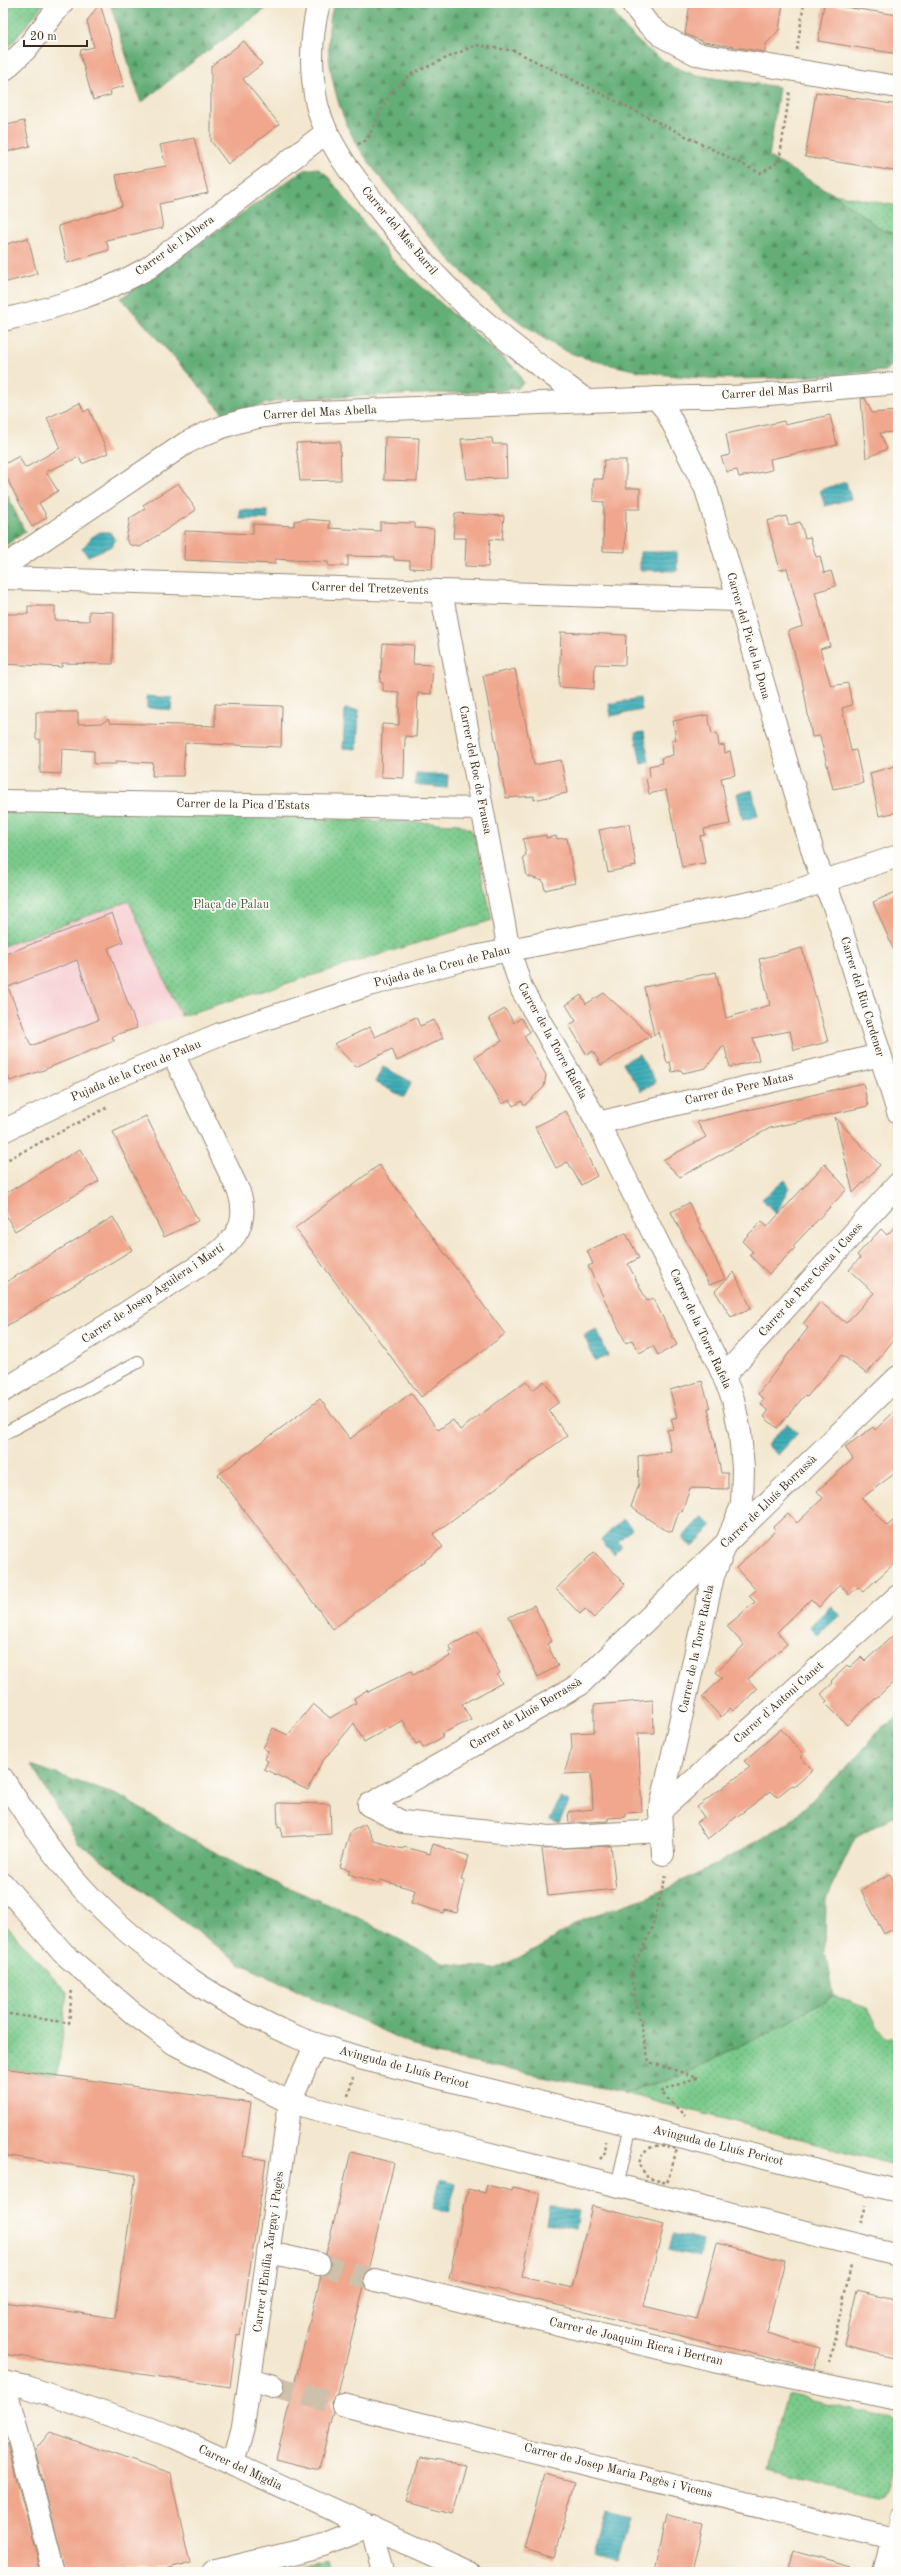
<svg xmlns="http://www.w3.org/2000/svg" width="901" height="2575" font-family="'Old Standard TT',serif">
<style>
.built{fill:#f7cfd3}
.grass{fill:url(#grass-dots);stroke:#5a7a54}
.forest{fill:url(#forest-firs);stroke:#4f6c4a}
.water{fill:url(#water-rules);stroke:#3c6c6b}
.building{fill:#f0a78e;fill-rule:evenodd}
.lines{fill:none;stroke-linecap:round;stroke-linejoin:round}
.minor-tunnel{stroke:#cec1ac;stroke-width:22;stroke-dasharray:22 11;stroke-linecap:butt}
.service-casing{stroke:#978876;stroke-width:14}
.pedestrian-casing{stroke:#978876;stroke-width:18}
.minor-casing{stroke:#978876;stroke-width:24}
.tertiary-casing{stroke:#978876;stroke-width:24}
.path{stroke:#978876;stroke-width:2.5;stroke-dasharray:3 3;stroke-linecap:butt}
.service{stroke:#fff;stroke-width:12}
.pedestrian{stroke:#fff;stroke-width:17}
.minor{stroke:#fff;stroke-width:22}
.tertiary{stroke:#fff;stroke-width:22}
.labels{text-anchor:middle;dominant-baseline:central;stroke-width:3.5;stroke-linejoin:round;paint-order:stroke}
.street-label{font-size:12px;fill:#3b2a1e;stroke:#fdfcf7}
.park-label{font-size:12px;fill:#4e5a3f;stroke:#fdfcf7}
</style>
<defs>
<pattern id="grass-dots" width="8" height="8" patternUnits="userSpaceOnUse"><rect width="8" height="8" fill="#7aca8b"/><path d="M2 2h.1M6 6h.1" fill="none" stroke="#65a471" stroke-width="1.8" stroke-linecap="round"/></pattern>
<pattern id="forest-firs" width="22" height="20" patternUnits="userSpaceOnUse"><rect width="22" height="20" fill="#63ae77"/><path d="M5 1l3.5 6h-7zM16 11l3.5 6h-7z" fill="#538e61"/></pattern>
<pattern id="water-rules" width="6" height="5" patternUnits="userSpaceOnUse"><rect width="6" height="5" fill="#3daeb8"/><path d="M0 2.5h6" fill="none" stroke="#348e95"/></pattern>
</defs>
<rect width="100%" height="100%" fill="#fdfcf7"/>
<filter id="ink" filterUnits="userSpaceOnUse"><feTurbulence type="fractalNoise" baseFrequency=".025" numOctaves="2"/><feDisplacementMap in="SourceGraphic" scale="8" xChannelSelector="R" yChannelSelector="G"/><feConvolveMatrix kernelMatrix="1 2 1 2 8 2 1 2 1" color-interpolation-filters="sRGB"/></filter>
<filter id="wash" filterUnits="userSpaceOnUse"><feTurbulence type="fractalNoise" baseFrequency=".012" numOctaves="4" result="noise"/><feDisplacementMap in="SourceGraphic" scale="16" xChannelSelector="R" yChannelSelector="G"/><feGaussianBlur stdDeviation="0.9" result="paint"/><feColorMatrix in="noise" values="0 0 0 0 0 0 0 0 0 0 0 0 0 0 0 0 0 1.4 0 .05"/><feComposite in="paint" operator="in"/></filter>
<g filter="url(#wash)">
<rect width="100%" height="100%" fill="#f3e7cf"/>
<polygon class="built" points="129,901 181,1016 112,1036 3,1085 3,946"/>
<g class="grass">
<polygon points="3,3 44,3 3,54"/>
<polygon points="833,194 898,206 898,234 884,231"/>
<polygon points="105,810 459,824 471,830 475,837 492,920 181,1016 129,901 3,946 3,812"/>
<polygon points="3,1922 67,1992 58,2075 3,2068"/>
<polygon points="833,1996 867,2008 886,2039 898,2036 898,2166 623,2092 678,2077 782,2026"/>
<polygon points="788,2395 892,2419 897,2424 898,2446 886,2489 882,2494 875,2495 767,2470"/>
<polygon points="327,2563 329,2572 289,2572"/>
</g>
<g class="forest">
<polygon points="110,3 274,3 191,63 141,103"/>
<path d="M334,3h275c13,31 55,64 88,72 27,5 55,8 82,12l-10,70 64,37 51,37 14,3v128l-14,9c-89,6 -180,16 -268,-5 -18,-4 -42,-10 -58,-19 -67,-38 -123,-100 -170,-160 -16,-20 -32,-40 -42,-64 -15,-36 -24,-82 -12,-120z"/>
<polygon points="317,168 326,174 395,263 517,370 523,383 518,388 501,391 286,399 224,414 121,298 295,176 305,170"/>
<polygon points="3,486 25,532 3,547"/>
<polygon points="898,1718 898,1814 855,1838 826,1899 825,1950 833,1996 782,2026 678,2077 623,2092 434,2055 241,1964 78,1842 31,1765 119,1796 203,1846 268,1879 351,1914 444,1963 494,1969 538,1949 583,1919 648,1897 722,1861 788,1823 855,1759 882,1727"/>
</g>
<g class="water">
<polygon points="846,482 851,499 825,506 820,490"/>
<polygon points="240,510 268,511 268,519 240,519"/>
<polygon points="100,532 110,532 115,540 112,546 88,556 82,549 92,537"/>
<polygon points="640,552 677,552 677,571 640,570"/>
<polygon points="147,696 172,698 171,710 147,708"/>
<polygon points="640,698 642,710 611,716 609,704"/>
<polygon points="345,709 359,710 357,749 343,748"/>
<polygon points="644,732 649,762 641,764 635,733"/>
<polygon points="416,773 448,775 447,788 415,785"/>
<polygon points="752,790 758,816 743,820 737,794"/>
<polygon points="639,1054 656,1082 641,1091 623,1063"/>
<polygon points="383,1067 412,1082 404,1097 375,1082"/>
<polygon points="785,1180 789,1187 776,1214 762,1199"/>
<polygon points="597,1329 608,1356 595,1361 584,1335"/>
<polygon points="787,1423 798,1433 778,1455 767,1445"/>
<polygon points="702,1516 712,1526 692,1547 682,1538"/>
<polygon points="623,1519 632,1528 618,1542 622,1546 614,1554 601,1540"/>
<polygon points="831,1606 840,1615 818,1635 810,1626"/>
<polygon points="560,1798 569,1802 559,1824 550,1820"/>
<polygon points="440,2180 456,2184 448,2213 433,2208"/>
<polygon points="550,2206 578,2211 575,2229 547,2223"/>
<polygon points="673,2234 703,2241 700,2257 669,2250"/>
<polygon points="606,2510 629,2516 616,2564 594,2557"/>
</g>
<g id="blocks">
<g class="building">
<polygon points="100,3 124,86 110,90 111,95 93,100 80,54 81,50 94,47 87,21"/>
<polygon points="690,3 783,3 779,30 766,44 765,52 704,42 685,34"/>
<polygon points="824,4 898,15 898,54 818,41"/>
<polygon points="244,41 262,64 243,79 279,124 228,164 211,141 211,66"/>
<polygon points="816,92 898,105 898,156 895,171 805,157"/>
<polygon points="24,121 30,146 3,153 3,126"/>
<polygon points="194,138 208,193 159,204 163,228 106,240 109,250 67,263 58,226 122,206 116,175 166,166 160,145"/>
<polygon points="28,238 37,274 3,283 3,245"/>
<polygon points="865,398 872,413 898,411 898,432 880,433 887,449 866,458 861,399"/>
<polygon points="80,403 84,412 89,409 108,453 82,464 79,457 46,472 58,491 39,503 47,517 32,527 3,471 3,465 19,456 25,468 60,448 47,418"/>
<polygon points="830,415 837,445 770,459 772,470 739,477 737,470 727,472 721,457 730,455 726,434 784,421 785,425"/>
<polygon points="385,437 419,438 417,481 384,480"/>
<polygon points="492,438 493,444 506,444 507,478 467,479 461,439"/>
<polygon points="332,442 340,442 341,480 300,481 296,443"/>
<polygon points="604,460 626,460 626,488 640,488 640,509 626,509 625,552 603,551 604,502 593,501 593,479 603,479"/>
<polygon points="178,483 196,510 140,547 130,545 126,539 130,518 145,509 143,505"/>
<polygon points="455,513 504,516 502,540 490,539 488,567 465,566 466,538 453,538"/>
<polygon points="786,516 789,525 800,522 805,538 810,537 816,557 820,556 824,573 831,571 836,586 815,592 830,646 820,649 831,686 848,683 852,705 842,708 851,751 856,750 863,783 833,789 820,736 812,737 802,680 788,631 803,626 787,568 780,570 767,521"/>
<polygon points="305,519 330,521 329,528 380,531 380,522 415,523 415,528 434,529 432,569 410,568 410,561 394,560 394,557 348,556 348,566 328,566 328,562 275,559 275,564 184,560 185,531 253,534 253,524 294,526 294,521"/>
<polygon points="28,606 55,606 55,620 89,621 89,611 114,612 113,664 62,663 62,667 3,664 3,614 28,614"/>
<polygon points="561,632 626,635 625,665 595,664 594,689 559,687"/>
<polygon points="383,643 414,645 413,664 433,665 431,694 418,693 416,737 405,736 404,778 381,777 382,724 399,725 399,692 383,691 383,683 380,682"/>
<polygon points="515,669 534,765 561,760 567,793 534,800 534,796 506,798 483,676"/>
<polygon points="215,704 282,706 281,747 185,743 183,776 152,776 153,763 116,761 116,764 94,764 94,751 62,749 61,774 40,773 40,739 36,739 36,712 78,712 78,724 102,723 108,719 110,723 215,726"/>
<polygon points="708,715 712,734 717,733 719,746 724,745 725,753 730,751 735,775 721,778 730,824 704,829 705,835 700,836 705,863 682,867 666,790 649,794 646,778 650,777 649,766 662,763 661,758 673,755 672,740 676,740 673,721"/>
<polygon points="898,765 898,812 879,816 870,773"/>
<polygon points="629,824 636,866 608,872 599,830"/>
<polygon points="546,835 546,838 556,836 557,839 567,838 575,883 545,890 543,881 527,876 523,857 526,855 523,839"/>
<polygon points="898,891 898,960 873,902"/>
<path d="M112,913l11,29 -15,6 29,80 -25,8 2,5 -73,30 -31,10 -2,-5 -5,2v-123zM77,960l21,60 -67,26 -23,-59z"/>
<polygon points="802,948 828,1042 794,1050 790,1031 753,1038 759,1060 730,1067 724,1045 706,1068 683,1073 681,1070 672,1072 670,1062 667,1063 659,1032 654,1035 644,987 716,972 726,1018 770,1005 759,959"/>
<polygon points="604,993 651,1036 601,1065 593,1051 587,1055 569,1025 576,1021 566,1005 581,995 586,1004"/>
<polygon points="505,1009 514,1023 521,1018 530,1032 524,1036 546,1075 544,1087 524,1106 522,1101 513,1106 510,1100 502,1104 475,1057 502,1041 489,1018"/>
<polygon points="416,1017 420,1026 434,1020 443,1038 397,1061 392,1049 356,1067 334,1044 370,1027 375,1037"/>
<polygon points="863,1083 868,1106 770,1128 680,1177 663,1160 706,1137 697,1122"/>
<polygon points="566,1111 597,1176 581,1185 568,1162 556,1168 535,1127"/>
<polygon points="146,1116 198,1221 164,1237 113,1132"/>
<polygon points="835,1117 880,1165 853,1193"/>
<polygon points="80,1149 99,1181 15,1231 3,1210 3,1195"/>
<polygon points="825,1164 847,1189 793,1246 795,1248 769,1274 749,1255 753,1252 742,1241 762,1221 767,1227"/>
<polygon points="379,1165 505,1334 421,1397 295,1228"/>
<polygon points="689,1203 725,1279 709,1285 671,1212"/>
<polygon points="113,1217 132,1250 3,1328 3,1284"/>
<polygon points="898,1223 898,1334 867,1374 842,1355 807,1397 805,1395 777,1428 764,1417 768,1411 760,1404 764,1399 758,1394 808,1328 803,1324 820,1302 846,1323 874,1293 849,1270 860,1258 857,1255 881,1229 887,1235"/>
<polygon points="626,1233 639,1258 628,1264 647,1301 653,1298 677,1345 658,1355 653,1346 639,1353 632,1340 626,1343 588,1266 593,1264 587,1251"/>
<polygon points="734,1272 751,1308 731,1317 715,1291"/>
<polygon points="526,1381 533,1390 544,1381 559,1402 548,1410 567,1436 433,1534 443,1547 333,1629 218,1475 320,1399 350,1439 411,1393 438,1430 453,1420 460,1430"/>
<polygon points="702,1381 710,1408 708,1408 721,1473 728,1473 728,1489 690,1488 682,1512 679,1511 672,1532 663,1529 631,1507 639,1484 638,1456 671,1451 667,1430 674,1429 671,1419 677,1417 670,1390"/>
<polygon points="898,1408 898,1471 862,1498 887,1526 898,1517 898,1560 863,1592 858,1587 849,1595 840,1584 819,1607 811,1599 777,1632 787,1644 748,1679 757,1689 744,1702 733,1711 730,1708 721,1717 702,1697 722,1678 716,1672 744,1645 727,1626 755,1602 749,1596 756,1590 736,1568 776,1530 773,1527 788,1513 797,1523 823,1498 817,1491 853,1459 845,1447 873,1427 875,1430"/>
<polygon points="594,1552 625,1584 594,1618 585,1609 580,1614 556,1589"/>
<polygon points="534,1605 552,1641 547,1644 558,1666 538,1677 509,1617"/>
<polygon points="478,1631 500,1673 497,1675 502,1683 462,1704 471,1720 441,1734 443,1737 423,1748 420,1742 416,1744 403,1720 364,1742 354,1723 321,1763 308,1790 264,1769 268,1761 264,1759 268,1751 263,1748 273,1728 288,1735 313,1704 330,1718 356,1703 354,1698 367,1690 368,1692 411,1671 413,1675 451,1656 449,1653 452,1651 449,1646"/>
<polygon points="898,1631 898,1678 847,1725 825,1703 827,1701 821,1694 833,1683 831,1681 847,1666 849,1668 861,1657 865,1661"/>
<polygon points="653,1700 654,1733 638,1733 642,1812 625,1813 625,1817 608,1818 608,1821 569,1823 568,1812 593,1809 591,1773 564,1774 572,1748 571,1733 594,1732 594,1705"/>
<polygon points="781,1729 803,1754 800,1757 813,1770 795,1786 792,1785 777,1797 771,1791 707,1839 696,1823 704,1817 697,1807 750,1767 744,1761"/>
<polygon points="277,1803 330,1804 331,1834 282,1837 281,1827 278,1828"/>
<polygon points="365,1824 374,1841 403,1849 404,1847 430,1854 433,1844 469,1856 461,1880 465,1881 457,1913 445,1910 444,1913 411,1903 415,1890 380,1880 379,1883 348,1874 350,1870 340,1867 350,1832"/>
<polygon points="611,1846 616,1889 548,1896 542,1849"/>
<polygon points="890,1874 898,1889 898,1926 884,1934 861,1890"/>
<polygon points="3,2068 251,2103 243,2156 266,2160 240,2336 237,2335 230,2387 3,2354 3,2302 115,2318 136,2175 3,2155"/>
<polygon points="351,2152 394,2163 368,2270 363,2277 364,2286 338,2394 331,2402 333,2412 319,2470 276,2459 321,2276 328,2273 331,2267 331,2260 326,2254"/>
<polygon points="487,2185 512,2191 513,2187 540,2193 522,2276 572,2288 592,2206 664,2224 644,2306 697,2319 717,2243 785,2261 766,2333 820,2348 814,2369 449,2278 468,2189 485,2193"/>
<polygon points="857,2290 898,2300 898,2359 844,2346"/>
<polygon points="50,2432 170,2474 190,2562 152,2572 66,2572 35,2450"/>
<polygon points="7,2443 41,2572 3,2572 3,2444"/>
<polygon points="420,2458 466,2465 453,2514 406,2502"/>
<polygon points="544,2474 575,2482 554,2558 524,2549"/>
<polygon points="666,2515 703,2523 692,2572 654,2572"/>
<polygon points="793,2551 851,2567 850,2572 787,2572"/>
</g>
</g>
</g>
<g filter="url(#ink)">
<use href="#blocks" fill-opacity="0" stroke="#978876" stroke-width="1"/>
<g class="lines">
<g class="minor-tunnel">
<polyline points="319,2264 375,2280"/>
<polyline points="273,2386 343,2405"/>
</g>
<g class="service-casing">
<g id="service">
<polyline points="3,1434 138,1362"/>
<polyline points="617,2186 631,2125"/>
</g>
</g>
<g class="pedestrian-casing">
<polyline id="pedestrian" points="893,2539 898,2515"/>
</g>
<g class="minor-casing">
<g id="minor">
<path d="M319,3c-9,34 -9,68 -2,102 9,36 35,70 58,99 33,42 68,83 109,117 33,29 68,54 103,80"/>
<polyline points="632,3 647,23 662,36 696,54 898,87"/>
<polyline points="3,71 26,49 62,3"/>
<path d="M3,320c51,-12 99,-26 145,-52l179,-136"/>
<polyline points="656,398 666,410 706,489 815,859 835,909 898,1112"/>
<path d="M3,567l183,-124c34,-18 68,-28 106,-30l396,-16h46l164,-14"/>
<polyline points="3,578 737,600"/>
<polyline points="441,591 509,950 522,990 598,1123 718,1363 733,1399 740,1433 743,1468 742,1505 713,1576 660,1811 663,1854"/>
<polyline points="3,801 482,809"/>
<polyline points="598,1123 880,1055"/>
<polyline points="724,1376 898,1184"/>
<path d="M3,1391c56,-35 112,-70 167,-107 21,-14 49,-27 65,-49 9,-13 9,-28 4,-43l-66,-138"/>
<polyline points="369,1805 579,1685 898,1377"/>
<polyline points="369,1805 402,1822 550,1837 662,1831"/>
<polyline points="660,1811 898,1596"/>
<polyline points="269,2253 319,2264"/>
<polyline points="375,2280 718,2362 898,2399"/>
<polyline points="250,2379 273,2386"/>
<polyline points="3,2382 27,2387 174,2437 470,2572"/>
<polyline points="4,2382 54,2572"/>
<polyline points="343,2405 893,2539 884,2572"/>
<polyline points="233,2464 243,2427 290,2102 316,2044"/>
<polyline points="371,2526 383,2572"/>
<polyline points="212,2572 324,2545 371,2526"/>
</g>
</g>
<g class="tertiary-casing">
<g id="tertiary">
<polyline points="3,1131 107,1081 220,1034 365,986 474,957 775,898 898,856"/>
<path d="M3,1779c24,38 50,77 80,110 57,62 139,117 216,149 19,8 41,13 61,20l538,133"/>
<polyline points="3,1884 63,1953 134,2014 175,2044 289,2102 442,2142 898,2255"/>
</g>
</g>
<g class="path">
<polyline points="797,50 804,3"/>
<polyline points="358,144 367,140 389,95 411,74 476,45 515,51 760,173 779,162 790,90"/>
<polyline points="3,1162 108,1107"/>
<polyline points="666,1875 651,1931 630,1973 649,2062 697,2077 661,2092 685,2116"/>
<polyline points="3,2013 69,2023 72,1988"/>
<polyline points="348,2096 353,2077"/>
<path d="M661,2145l16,4 -10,34 -19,-5 -9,-13c2,-14 9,-18 22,-20z"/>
<polyline points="600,2159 606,2153 605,2141"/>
<polyline points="861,2223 866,2205"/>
<polyline points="829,2363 851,2266"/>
</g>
<use href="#service" class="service"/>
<use href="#pedestrian" class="pedestrian"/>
<use href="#minor" class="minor"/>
<use href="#tertiary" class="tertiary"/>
</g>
</g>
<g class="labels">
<g class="street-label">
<text transform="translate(399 231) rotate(50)">Carrer del Mas Barril</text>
<text transform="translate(175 246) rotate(-36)">Carrer de l'Albera</text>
<text transform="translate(777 392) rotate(-4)">Carrer del Mas Barril</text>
<text transform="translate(320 413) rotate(-3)">Carrer del Mas Abella</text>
<text transform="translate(370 589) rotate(2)">Carrer del Tretzevents</text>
<text transform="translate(748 636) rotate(74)">Carrer del Pic de la Dona</text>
<text transform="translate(475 770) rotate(79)">Carrer del Roc de Frausa</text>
<text transform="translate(243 805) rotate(1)">Carrer de la Pica d'Estats</text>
<text transform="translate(442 967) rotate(-14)">Pujada de la Creu de Palau</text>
<text transform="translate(862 997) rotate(73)">Carrer del Riu Cardener</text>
<text transform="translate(552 1041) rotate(61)">Carrer de la Torre Rafela</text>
<text transform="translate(136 1071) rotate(-23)">Pujada de la Creu de Palau</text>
<text transform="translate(739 1089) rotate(-13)">Carrer de Pere Matas</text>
<text transform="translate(811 1280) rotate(-48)">Carrer de Pere Costa i Cases</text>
<text transform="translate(153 1294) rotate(-34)">Carrer de Josep Aguilera i Martí</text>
<text transform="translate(700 1329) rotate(65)">Carrer de la Torre Rafela</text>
<text transform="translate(769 1502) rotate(-44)">Carrer de Lluís Borrassà</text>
<text transform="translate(697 1649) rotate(-78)">Carrer de la Torre Rafela</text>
<text transform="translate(779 1703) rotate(-42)">Carrer d'Antoni Canet</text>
<text transform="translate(526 1714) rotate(-31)">Carrer de Lluís Borrassà</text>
<text transform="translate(404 2068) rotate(15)">Avinguda de Lluís Pericot</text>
<text transform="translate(718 2146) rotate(14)">Avinguda de Lluís Pericot</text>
<text transform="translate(269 2252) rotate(-82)">Carrer d'Emília Xargay i Pagès</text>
<text transform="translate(636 2342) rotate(13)">Carrer de Joaquim Riera i Bertran</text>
<text transform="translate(240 2468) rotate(25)">Carrer del Migdia</text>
<text transform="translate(618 2471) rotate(14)">Carrer de Josep Maria Pagès i Vicens</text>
</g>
<g class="park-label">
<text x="231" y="905">Plaça de Palau</text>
</g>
</g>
<rect width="901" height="2575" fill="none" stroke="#fdfcf7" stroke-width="16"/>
<path d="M24 40v6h63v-6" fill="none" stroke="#3b2a1e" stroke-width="2"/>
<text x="30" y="40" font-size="12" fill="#3b2a1e" stroke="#fdfcf7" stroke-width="3" paint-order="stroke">20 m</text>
</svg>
